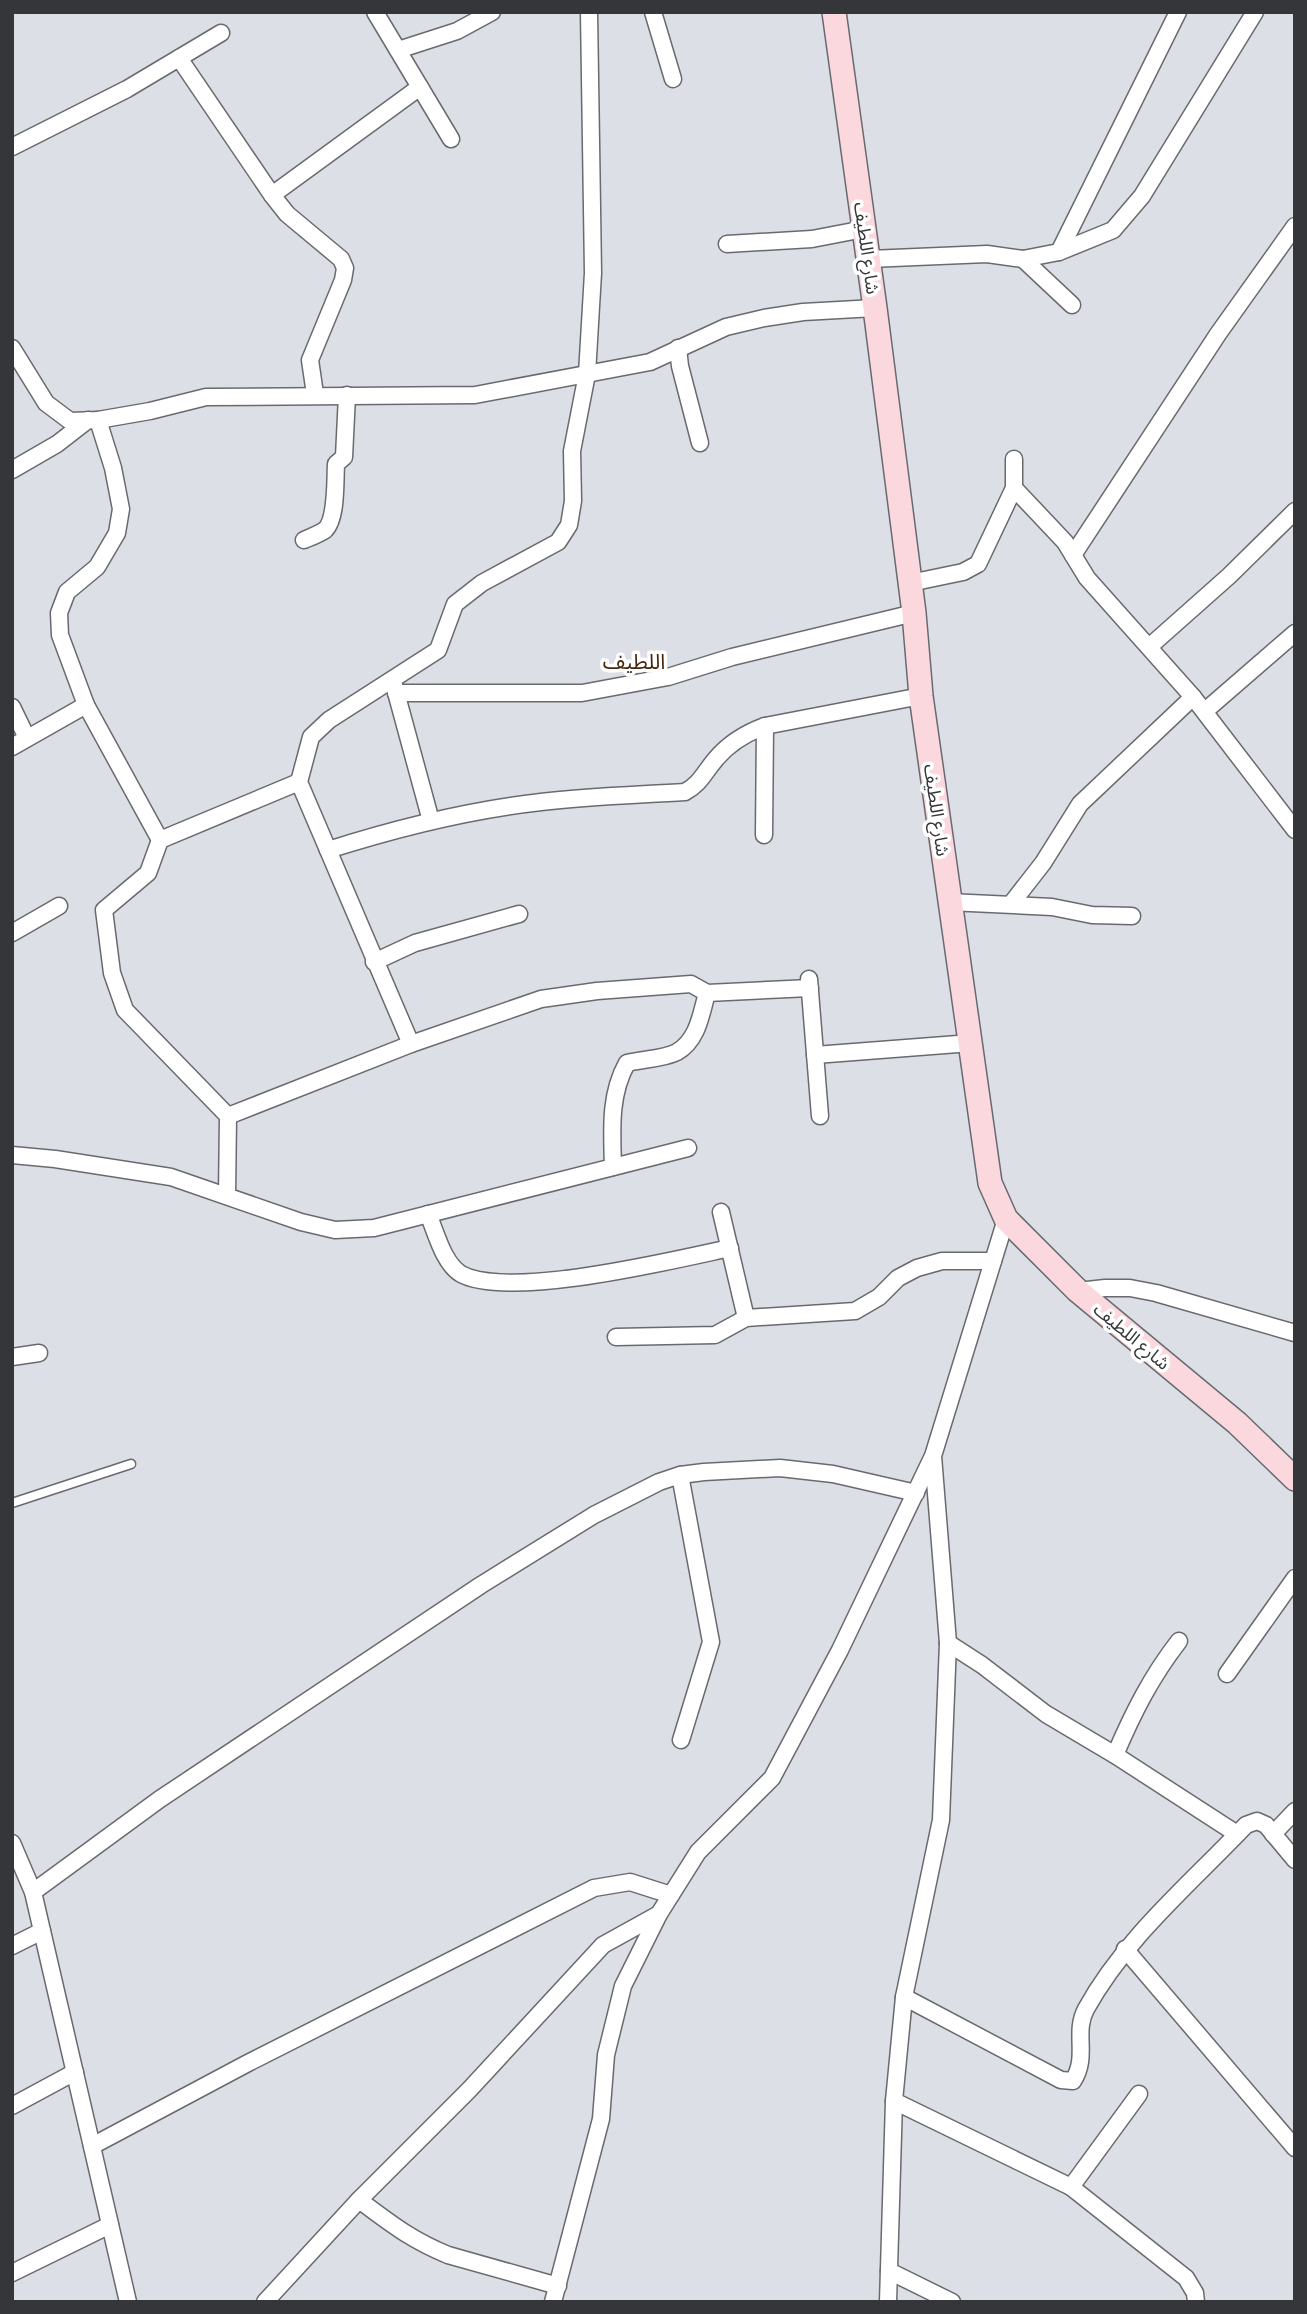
<svg xmlns="http://www.w3.org/2000/svg" width="1307" height="2314" font-family="'Archivo Narrow','Noto Sans Arabic',sans-serif">
<style>
.lines{fill:none;stroke-linecap:round;stroke-linejoin:round}
.lane-casing{stroke:#686a6f;stroke-width:11}
.street-casing{stroke:#686a6f;stroke-width:19}
.secondary-casing{stroke:#686a6f;stroke-width:26}
.lane{stroke:#fff;stroke-width:8}
.street{stroke:#fff;stroke-width:16}
.secondary{stroke:#fbd8de;stroke-width:23}
.labels{text-anchor:middle;dominant-baseline:central;stroke-width:7;stroke-linejoin:round;paint-order:stroke}
.street-label{font-size:18px;fill:#353639;stroke:#fff}
.quarter-label{font-size:21px;fill:#46270e;stroke:#fff}
</style>
<rect width="100%" height="100%" fill="#dcdfe5"/>
<g class="lines">
<g class="lane-casing">
<polyline id="lane" points="12,1503 131,1464"/>
</g>
<g class="street-casing">
<g id="street">
<polyline points="375,12 451,139"/>
<polyline points="653,12 673,79"/>
<polyline points="398,50 457,31 492,12"/>
<polyline points="179,58 272,195 287,214 341,259 345,268 343,280 310,360 315,394"/>
<polyline points="12,147 127,89 221,33"/>
<polyline points="272,195 420,87"/>
<polyline points="727,244 812,239 864,229"/>
<polyline points="1059,252 1178,12"/>
<polyline points="869,259 987,254 1023,259 1059,252 1113,230 1142,196 1255,12"/>
<polyline points="1023,259 1072,305"/>
<polyline points="12,348 46,403 70,421 98,420 150,411 206,397 475,395 650,362 726,327 764,318 803,312 875,308"/>
<polyline points="678,348 680,366 700,443"/>
<polyline points="98,420 113,468 121,509 117,533 97,567 67,592 59,613 60,635 86,705 160,840"/>
<polyline points="12,470 57,444 88,420"/>
<polyline points="1014,488 1065,542 1087,578 1193,697 1295,830"/>
<path d="M304,540c7,-3 15,-6 21,-10 12,-11 10,-50 11,-66l8,-7 3,-62"/>
<polyline points="1073,555 1218,334 1295,226"/>
<polyline points="910,583 963,572 978,564 1014,488 1014,459"/>
<polyline points="1149,647 1229,576 1295,511"/>
<polyline points="394,685 431,821"/>
<polyline points="396,693 582,693 668,677 732,657 914,613"/>
<polyline points="12,707 27,738"/>
<polyline points="1205,711 1295,633"/>
<polyline points="12,747 86,705"/>
<polyline points="764,835 765,726"/>
<path d="M328,850c69,-22 141,-40 213,-48 48,-6 96,-7 144,-10 15,-8 19,-19 30,-32 13,-16 31,-27 50,-34l156,-30"/>
<polyline points="949,902 1052,907 1092,915 1132,916"/>
<polyline points="1011,904 1043,863 1080,804 1193,697"/>
<polyline points="12,933 59,906"/>
<polyline points="374,962 415,943 519,914"/>
<polyline points="809,979 820,1116"/>
<polyline points="411,1044 299,782 311,737 329,720 438,650 455,604 482,583 558,542 569,525 573,501 572,451 587,374 593,273 589,12"/>
<polyline points="815,1055 971,1043"/>
<polyline points="228,1116 411,1044 541,999 597,991 691,984 707,993 810,988"/>
<polyline points="12,1155 55,1159 171,1177 301,1222 335,1230 374,1228 688,1148"/>
<path d="M613,1167c-1,-36 -4,-72 14,-104 15,-4 37,-4 50,-11 21,-12 24,-38 30,-59"/>
<polyline points="227,1196 228,1116 125,1010 112,973 104,910 148,873 160,840 299,782"/>
<polyline points="721,1212 746,1318"/>
<path d="M428,1214c8,18 15,49 33,60 48,26 213,-14 269,-26"/>
<polyline points="1078,1291 1105,1288 1130,1288 1156,1293 1295,1333"/>
<polyline points="616,1337 715,1335 746,1318 855,1311 879,1297 898,1278 917,1268 942,1261 993,1261"/>
<polyline points="12,1357 39,1353"/>
<polyline points="680,1475 711,1642 681,1740"/>
<polyline points="948,1643 982,1665 1046,1714 1115,1755 1237,1834"/>
<polyline points="1227,1674 1295,1578"/>
<path d="M1115,1755c18,-42 36,-78 64,-114"/>
<polyline points="1273,1834 1295,1811"/>
<polyline points="12,1843 33,1892 128,2302"/>
<polyline points="33,1892 160,1799 481,1585 594,1515 659,1482 680,1475 704,1472 780,1468 833,1474 916,1493"/>
<polyline points="12,1946 42,1931"/>
<polyline points="1125,1949 1295,2148"/>
<path d="M904,1997l157,83 12,1c16,-25 0,-48 13,-72 40,-72 104,-125 160,-184l11,-4 9,4 29,35"/>
<polyline points="894,2101 1071,2187 1186,2278 1195,2293 1196,2302"/>
<polyline points="12,2106 75,2072"/>
<polyline points="92,2146 248,2063 594,1888 630,1882 671,1895"/>
<polyline points="1071,2187 1139,2094"/>
<path d="M359,2200c31,23 52,40 89,55l110,31"/>
<polyline points="889,2271 952,2302"/>
<polyline points="12,2273 110,2225"/>
<polyline points="265,2302 359,2200 469,2090 603,1945 659,1914"/>
<polyline points="553,2302 601,2119 606,2055 623,1986 659,1914 698,1852 772,1778 840,1650 932,1458"/>
<polyline points="888,2302 894,2101 904,1997 941,1820 948,1643 933,1456 1006,1219"/>
</g>
</g>
<g class="secondary-casing">
<polyline id="secondary" points="834,12 875,308 914,613 921,696 990,1183 1006,1219 1078,1291 1237,1423 1295,1479"/>
</g>
<use href="#lane" class="lane"/>
<use href="#street" class="street"/>
<use href="#secondary" class="secondary"/>
</g>
<g class="labels">
<g class="street-label">
<text transform="translate(867 248) rotate(82)">شارع اللطيف</text>
<text transform="translate(937 810) rotate(82)">شارع اللطيف</text>
<text transform="translate(1132 1336) rotate(40)">شارع اللطيف</text>
</g>
<g class="quarter-label">
<text x="634" y="661">اللطيف</text>
</g>
</g>
<rect width="1307" height="2314" fill="none" stroke="#353639" stroke-width="28"/>
</svg>
